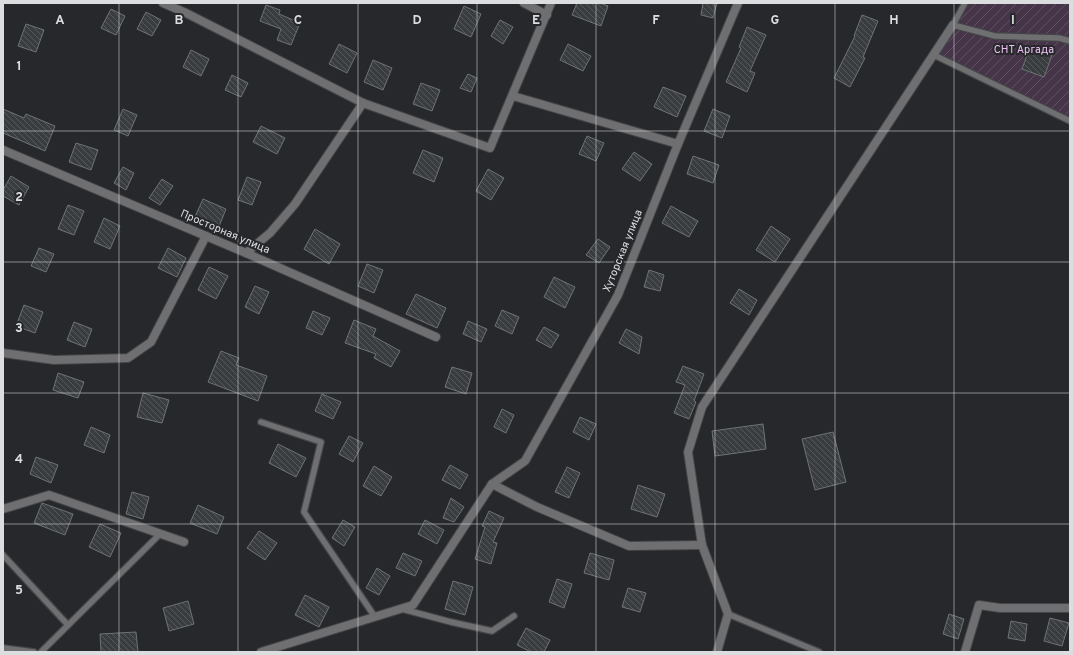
<svg xmlns="http://www.w3.org/2000/svg" width="1073" height="655" font-family="Overpass,sans-serif">
<style>
.garden{fill:url(#garden-furrows)}
.building{fill:url(#building-back-hatch);stroke:#6e7375}
.lines{fill:none;stroke-linecap:round;stroke-linejoin:round}
.service-casing{stroke:#434548;stroke-width:8}
.minor-casing{stroke:#434548;stroke-width:10}
.service{stroke:#6f6f71;stroke-width:5.5}
.minor{stroke:#6f6f71;stroke-width:8}
.grid{fill:none;stroke:#dcdddf;stroke-width:1;stroke-opacity:0.55}
.labels{text-anchor:middle;dominant-baseline:central;stroke-width:4;stroke-linejoin:round;paint-order:stroke}
.park-label{font-size:11px;fill:#efc2f5;stroke:#26282b}
.street-label{font-size:11px;fill:#dcdddf;stroke:#26282b}
.grid-label{font-size:13px;text-anchor:middle;font-weight:bold;fill:#dcdddf;stroke:#26282b;stroke-width:4;stroke-linejoin:round;paint-order:stroke}
</style>
<defs>
<pattern id="garden-furrows" width="10" height="10" patternUnits="userSpaceOnUse"><rect width="10" height="10" fill="#463548"/><path d="M-1 1l2-2M0 10L10 0M9 11l2-2" fill="none" stroke="#605262"/></pattern>
<pattern id="building-back-hatch" width="6" height="6" patternUnits="userSpaceOnUse"><rect width="6" height="6" fill="#393d3f"/><path d="M-1 5l2 2M0 0l6 6M5-1l2 2" fill="none" stroke="#55595a"/></pattern>
</defs>
<rect width="100%" height="100%" fill="#26282b"/>
<polygon class="garden" points="964,3 1070,3 1070,125 934,55"/>
<g class="building">
<polygon points="577,3 600,3 608,6 601,26 572,15"/>
<polygon points="703,3 717,3 713,18 701,15"/>
<polygon points="266,5 280,10 279,14 300,23 291,45 277,40 281,29 260,21"/>
<polygon points="464,6 481,14 471,37 454,29"/>
<polygon points="111,9 125,16 116,35 101,28"/>
<polygon points="146,12 161,20 152,36 137,29"/>
<polygon points="862,15 878,21 863,57 865,58 850,87 834,78 855,36 854,36"/>
<polygon points="500,20 513,27 503,44 491,36"/>
<polygon points="26,24 44,30 36,52 18,46"/>
<polygon points="747,27 766,35 750,71 755,73 747,92 726,82 741,48 739,47"/>
<polygon points="339,44 357,53 347,73 329,64"/>
<polygon points="568,44 591,56 583,71 560,60"/>
<polygon points="1030,47 1052,55 1044,77 1022,69"/>
<polygon points="191,50 209,59 201,76 183,67"/>
<polygon points="373,60 392,68 383,90 364,82"/>
<polygon points="468,74 477,78 471,92 460,88"/>
<polygon points="232,75 248,83 241,97 225,90"/>
<polygon points="421,83 440,90 432,111 413,104"/>
<polygon points="663,87 686,96 677,117 654,107"/>
<polygon points="3,109 24,118 26,114 55,126 45,151 3,133"/>
<polygon points="123,109 137,115 128,136 114,130"/>
<polygon points="713,109 730,116 722,138 704,131"/>
<polygon points="261,126 285,138 277,154 253,142"/>
<polygon points="587,136 604,143 596,161 579,154"/>
<polygon points="76,143 98,150 91,170 69,162"/>
<polygon points="423,150 443,158 434,182 413,173"/>
<polygon points="634,152 652,164 640,181 622,169"/>
<polygon points="693,156 719,165 713,183 687,174"/>
<polygon points="123,167 134,173 126,190 114,183"/>
<polygon points="488,169 504,178 491,200 476,191"/>
<polygon points="11,176 29,187 19,205 3,196 3,190"/>
<polygon points="247,177 261,182 252,205 238,200"/>
<polygon points="162,179 173,186 160,205 149,198"/>
<polygon points="203,199 226,209 218,229 194,219"/>
<polygon points="68,205 84,211 74,235 58,229"/>
<polygon points="671,206 698,221 689,237 662,223"/>
<polygon points="104,218 120,226 110,249 94,242"/>
<polygon points="771,226 790,239 775,262 756,250"/>
<polygon points="315,229 340,244 329,264 304,249"/>
<polygon points="598,239 610,247 599,263 586,255"/>
<polygon points="39,248 54,254 46,272 31,266"/>
<polygon points="168,248 186,258 177,277 158,268"/>
<polygon points="367,264 383,270 374,293 358,286"/>
<polygon points="209,267 228,276 216,299 198,290"/>
<polygon points="649,270 664,275 660,291 644,287"/>
<polygon points="554,277 575,287 565,308 544,297"/>
<polygon points="255,286 269,292 259,314 245,307"/>
<polygon points="739,289 757,300 749,315 730,303"/>
<polygon points="416,294 446,308 437,328 406,314"/>
<polygon points="24,305 43,312 35,333 16,326"/>
<polygon points="502,310 519,317 512,334 495,326"/>
<polygon points="313,311 330,318 322,335 306,328"/>
<polygon points="354,320 376,329 373,336 400,351 391,367 374,358 376,354 345,343"/>
<polygon points="468,321 487,329 481,342 463,334"/>
<polygon points="74,322 92,329 85,347 67,340"/>
<polygon points="544,327 559,335 551,348 536,340"/>
<polygon points="626,329 642,337 639,354 619,343"/>
<polygon points="221,351 239,358 236,365 267,376 258,401 208,382"/>
<polygon points="683,366 704,374 694,401 696,402 689,419 674,413 685,385 676,382"/>
<polygon points="452,367 472,373 466,394 445,387"/>
<polygon points="58,373 84,382 78,398 53,390"/>
<polygon points="143,393 169,400 162,423 137,417"/>
<polygon points="322,394 341,402 333,419 315,411"/>
<polygon points="502,409 514,415 506,433 494,427"/>
<polygon points="580,417 596,424 589,440 573,432"/>
<polygon points="763,424 766,449 715,456 712,431"/>
<polygon points="91,427 110,435 104,453 84,445"/>
<polygon points="833,432 846,482 815,490 802,439"/>
<polygon points="349,436 363,443 353,462 339,454"/>
<polygon points="278,444 306,458 296,477 269,463"/>
<polygon points="36,457 58,465 51,483 30,474"/>
<polygon points="450,465 468,475 460,489 442,480"/>
<polygon points="374,466 392,477 381,496 363,486"/>
<polygon points="567,467 580,473 569,498 555,492"/>
<polygon points="638,485 665,494 657,517 631,509"/>
<polygon points="132,492 149,497 143,519 126,514"/>
<polygon points="451,498 464,507 454,522 443,518"/>
<polygon points="42,503 73,514 65,535 34,523"/>
<polygon points="198,505 224,517 217,534 190,523"/>
<polygon points="489,511 504,518 493,542 497,543 491,564 475,559 485,527 482,526"/>
<polygon points="343,520 355,527 344,546 332,538"/>
<polygon points="425,520 444,530 437,544 418,534"/>
<polygon points="100,524 121,533 110,557 89,547"/>
<polygon points="259,531 277,543 265,560 247,548"/>
<polygon points="403,553 422,561 415,576 396,568"/>
<polygon points="590,553 614,560 609,580 584,573"/>
<polygon points="377,568 390,576 379,595 366,588"/>
<polygon points="557,579 572,584 564,608 549,602"/>
<polygon points="453,581 473,587 465,615 445,609"/>
<polygon points="628,588 646,593 640,612 622,607"/>
<polygon points="305,595 329,607 319,627 295,615"/>
<polygon points="188,601 194,624 169,631 163,608"/>
<polygon points="949,614 964,619 958,639 943,634"/>
<polygon points="1050,618 1069,623 1062,646 1044,641"/>
<polygon points="1011,621 1027,624 1025,641 1008,638"/>
<polygon points="526,628 550,640 544,652 531,652 517,645"/>
<polygon points="136,632 138,652 101,652 100,634"/>
</g>
<g class="lines">
<g class="service-casing">
<g id="service">
<polyline points="965,3 953,25 995,36 1059,38 1070,41"/>
<polyline points="934,55 1070,121"/>
<polyline points="261,422 321,442 304,512 375,617"/>
<polyline points="3,555 68,625"/>
<polyline points="402,609 451,622 492,631 514,616"/>
<polyline points="728,614 819,652"/>
<polyline points="3,648 34,652"/>
<polyline points="41,652 160,534"/>
</g>
</g>
<g class="minor-casing">
<g id="minor">
<polyline points="163,3 186,13 363,103 490,148 551,3"/>
<polyline points="524,3 547,15"/>
<polyline points="513,96 678,144"/>
<polyline points="3,150 246,253 436,337"/>
<polyline points="246,253 270,233 295,204 363,103"/>
<polyline points="3,353 54,360 128,358 151,342 206,236"/>
<polyline points="492,484 537,507 629,546 702,545"/>
<polyline points="3,509 49,495 184,542"/>
<polyline points="261,652 413,605 492,484 525,461 618,295 678,144 738,3"/>
<polyline points="717,652 728,614 702,545 688,452 702,407 953,25"/>
<polyline points="965,652 979,605 1000,608 1070,608"/>
</g>
</g>
<use href="#service" class="service"/>
<use href="#minor" class="minor"/>
</g>
<path class="grid" d="M119,3v649M238,3v649M358,3v649M477,3v649M596,3v649M715,3v649M835,3v649M954,3v649M3,131h1067M3,262h1067M3,393h1067M3,524h1067"/>
<g class="labels">
<g class="park-label">
<text x="1024" y="50">СНТ Аргада</text>
</g>
<g class="street-label">
<text transform="translate(225 232) rotate(23)">Просторная улица</text>
<text transform="translate(623 251) rotate(-68)">Хуторская улица</text>
</g>
</g>
<g class="grid-label">
<text x="60" y="24">A</text>
<text x="179" y="24">B</text>
<text x="298" y="24">C</text>
<text x="417" y="24">D</text>
<text x="536" y="24">E</text>
<text x="656" y="24">F</text>
<text x="775" y="24">G</text>
<text x="894" y="24">H</text>
<text x="1013" y="24">I</text>
<text x="19" y="70">1</text>
<text x="19" y="201">2</text>
<text x="19" y="332">3</text>
<text x="19" y="463">4</text>
<text x="19" y="594">5</text>
</g>
<rect width="1073" height="655" fill="none" stroke="#dcdddf" stroke-width="8"/>
</svg>
